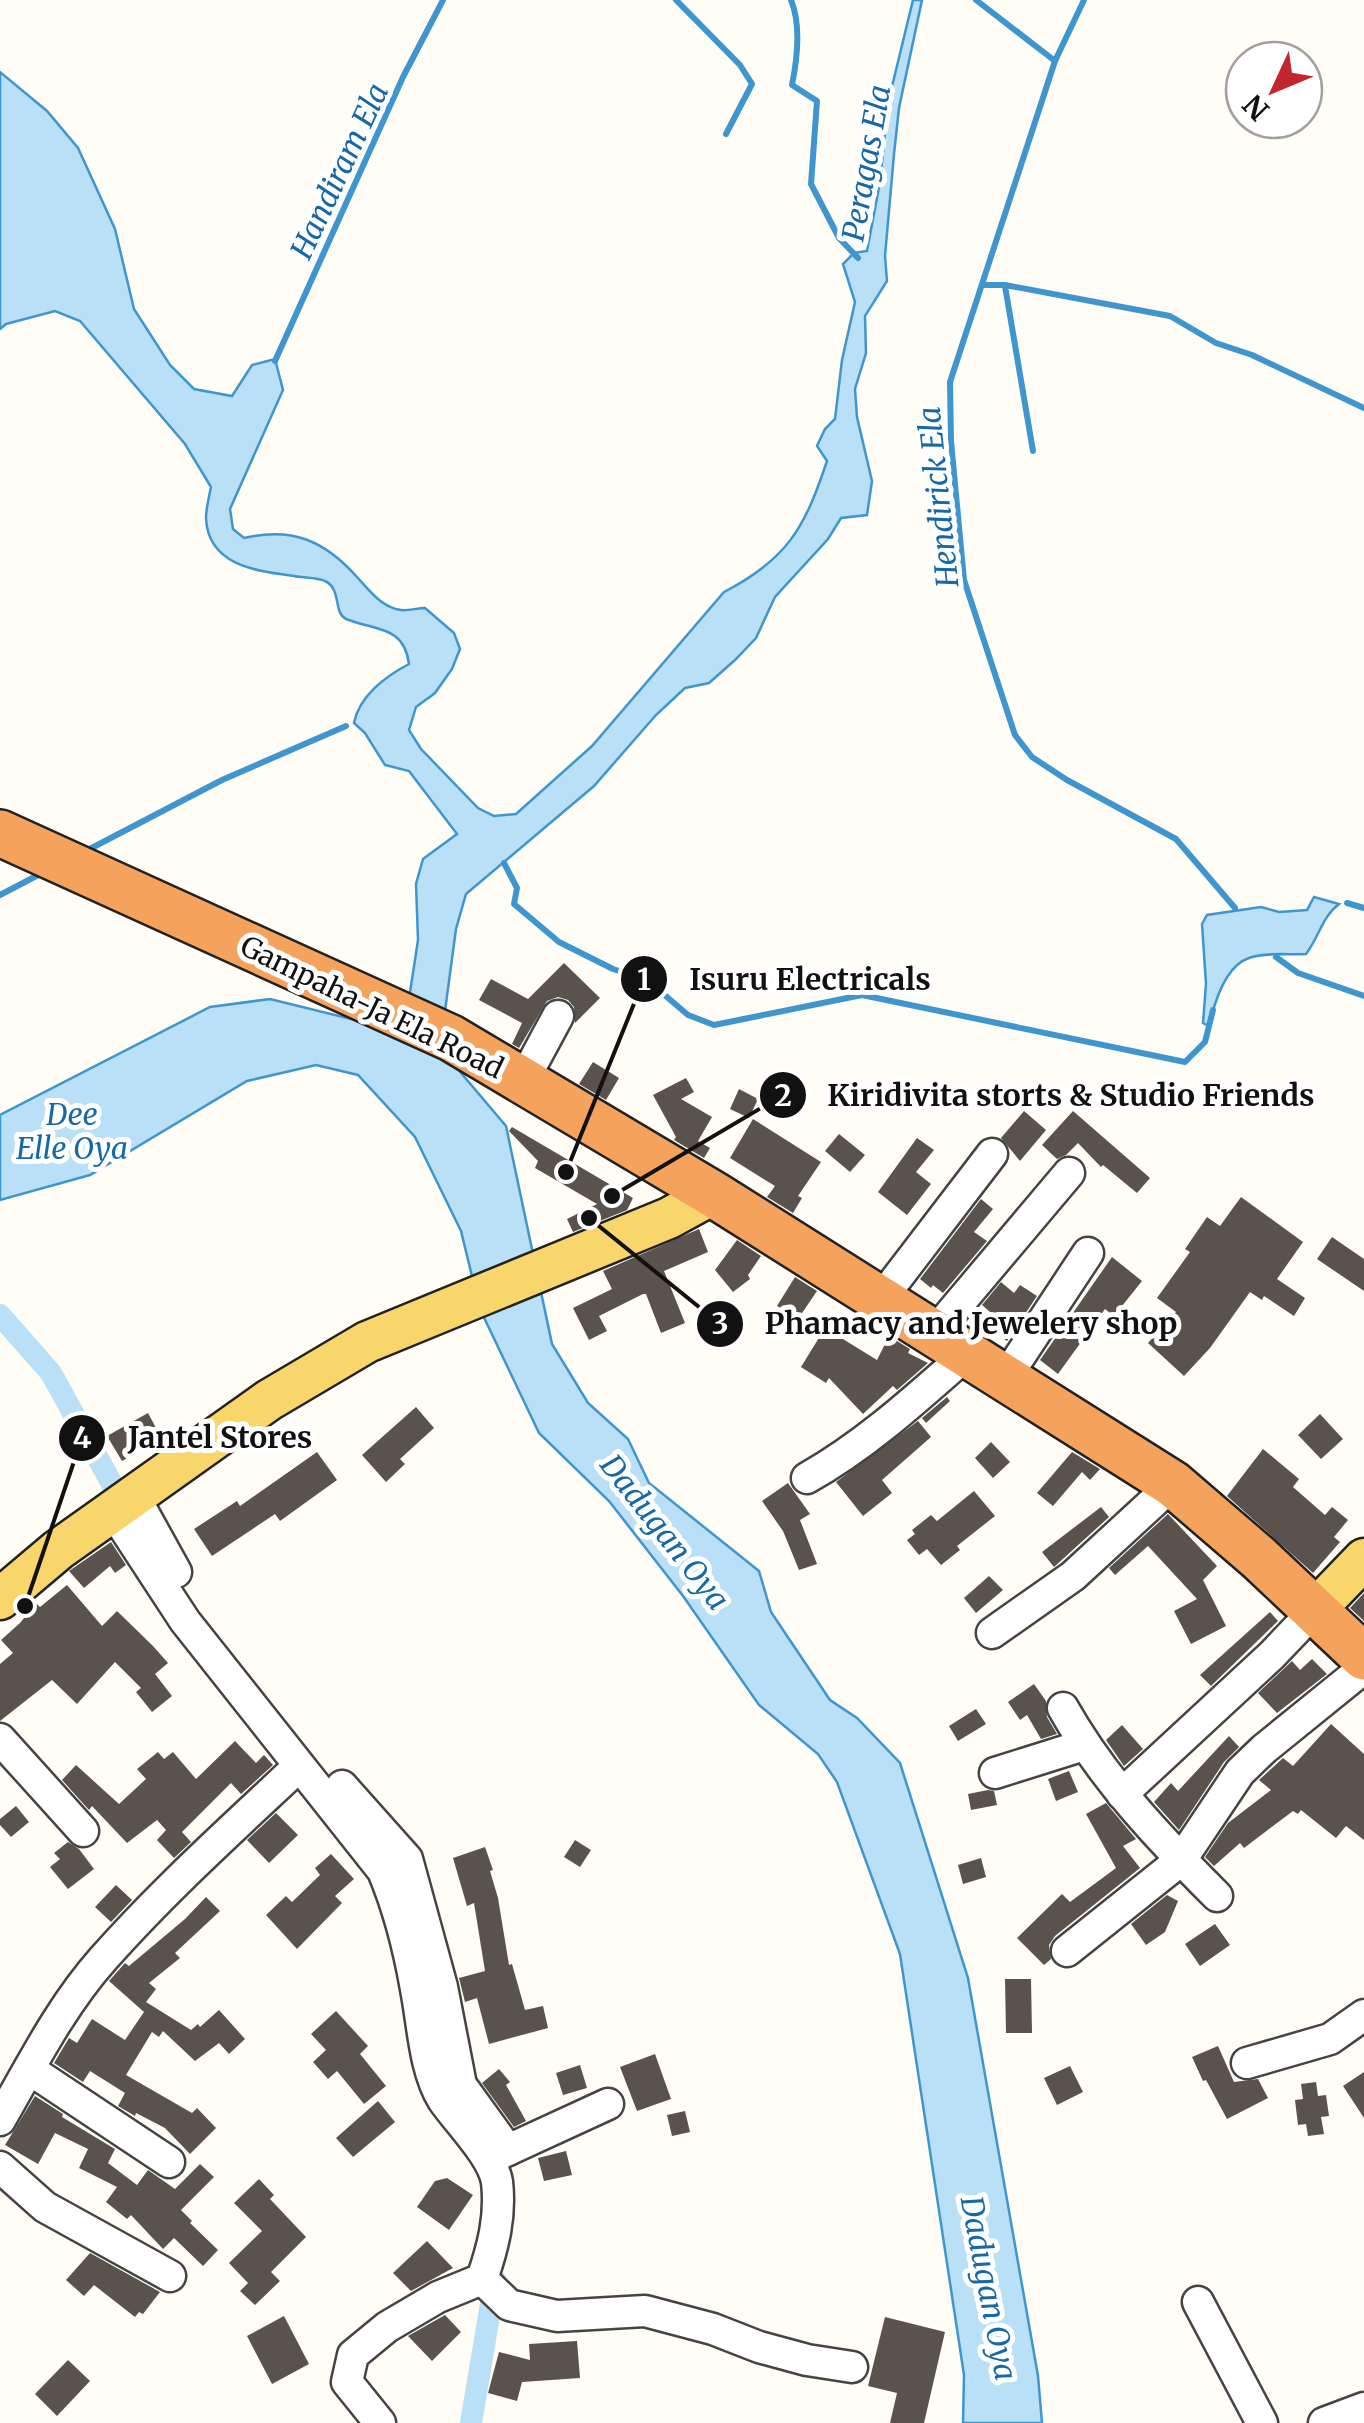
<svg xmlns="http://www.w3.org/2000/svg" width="1364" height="2423" font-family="Merriweather,serif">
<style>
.water{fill:#b9e0f7;stroke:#3f96cf;stroke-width:2.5}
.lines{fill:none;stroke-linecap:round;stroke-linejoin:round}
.stream{stroke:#3f96cf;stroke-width:6}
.canal{stroke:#b9e0f7;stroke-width:22}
.building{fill:#5a524d}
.minor-casing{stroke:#444;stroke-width:35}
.major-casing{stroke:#222;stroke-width:45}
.highway-casing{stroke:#222;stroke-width:50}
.minor{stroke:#fff;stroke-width:30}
.major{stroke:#f9d66b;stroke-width:40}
.highway{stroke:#f5a25d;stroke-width:45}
.labels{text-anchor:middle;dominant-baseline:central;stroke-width:10;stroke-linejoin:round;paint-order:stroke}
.street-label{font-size:28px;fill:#111;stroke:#fff}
.water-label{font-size:30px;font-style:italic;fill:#1768a6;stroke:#fff}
.leader{fill:none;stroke:#111;stroke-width:4}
.callout-dot{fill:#111;stroke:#fff;stroke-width:4}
.mark-label{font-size:30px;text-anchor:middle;font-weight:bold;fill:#fff}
.callout-label{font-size:30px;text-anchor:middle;font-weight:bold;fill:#111;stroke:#fff;stroke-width:10;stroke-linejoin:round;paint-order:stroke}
</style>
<rect width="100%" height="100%" fill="#fffdf5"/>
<g class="water">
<path d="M913,0h9l-23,108 -5,46 -9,102 2,25 -22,35 1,37 -11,36 2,28 15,64 -5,34 -26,3 -13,21 -53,58 -19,41 -21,22 -26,23 -24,5 -29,27 -62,71 -128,108 -10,35 -16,119 66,78 46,218 36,59 40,36 21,44 110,88 12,41 59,88 27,18 43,45 68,215 70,398 4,47h-79l1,-48 -64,-421 -63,-172 -19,-28 -59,-49 -76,-109 -74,-95 -70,-68 -59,-124 -19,-78 -46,-94 -57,-62 -42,-10 -69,16 -157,94 -90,25v-85l210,-108 60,-8 134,33 14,-92 -2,-56 7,-25 34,-25 -48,-63 -24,-6 -20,-32 -11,-10c5,-27 32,-47 55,-59 -5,-39 -34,-33 -63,-45 -13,-6 -4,-30 -21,-38 -8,-4 -22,-3 -31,-5 -37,-5 -86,-10 -88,-58 0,-10 3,-21 5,-31l-26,-43 -105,-123 -25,-10 -49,13 -6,5v-257l47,39 31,37 37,81 19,80 36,56 24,24 38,7 20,-31 23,-6 8,31 -53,119 3,20 11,9c48,-11 80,2 113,39 12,13 25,31 44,33 7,1 16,-2 24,-2l29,25 6,16 -8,20 -17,24 -19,14 -7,23 12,19 57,59 16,8 22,-2 76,-68 132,-154c64,-33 81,-65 103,-131l-10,-15 8,-17 10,-10 7,-59 13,-58 -12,-38 11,-11 13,-2 13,-69 8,-79z"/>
<path d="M1314,897l25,7c-17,13 -20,33 -33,50 -17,1 -41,-2 -57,4 -24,8 -35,46 -40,68l-6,-3 3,-39 -4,-60 5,-9 54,-8 18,5 28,-2z"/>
</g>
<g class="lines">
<g class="stream">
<polyline points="676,0 740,65 752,84 726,134"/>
<path d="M791,0c10,24 6,60 1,85l25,16 -6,83 28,54 19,20"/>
<polyline points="976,0 1055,61"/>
<polyline points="1084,0 1055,61 950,382 951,441 964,580 1015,735 1032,757 1067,780 1176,839 1235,908"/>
<polyline points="984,285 1005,285 1170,316 1216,343 1252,355 1364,408"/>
<polyline points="1005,286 1033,451"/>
<polyline points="275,361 403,77 443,0"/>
<polyline points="82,853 222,780 346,726"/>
<polyline points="504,863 517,888 514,904 559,942 613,969 647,980 688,1015 714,1025 862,995 1185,1062 1205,1042 1213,1010"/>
<polyline points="0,895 44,872"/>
<polyline points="1347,903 1364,908"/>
<polyline points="1276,957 1298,973 1364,996"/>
</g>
<g class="canal">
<polyline points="0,1315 51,1373 128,1513"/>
<polyline points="471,2423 495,2280"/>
</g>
</g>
<g class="building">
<polygon points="564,963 600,998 575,1023 574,1007 568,1000 558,997 547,1001 519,1048 512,1044 522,1023 479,1000 491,979 528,999"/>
<polygon points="593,1062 619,1078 606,1100 579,1084"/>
<polygon points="686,1078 694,1092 681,1099 712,1117 698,1141 710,1148 704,1158 674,1140 676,1137 653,1095"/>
<polygon points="739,1089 758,1099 749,1118 730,1109"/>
<polygon points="1024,1111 1046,1130 1020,1161 1001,1138"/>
<polygon points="1073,1111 1150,1178 1137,1193 1103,1165 1101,1167 1078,1143 1066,1155 1057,1159 1042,1145"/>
<polygon points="753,1119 821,1162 798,1196 802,1198 793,1213 767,1197 775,1186 730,1158"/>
<polygon points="512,1127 633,1198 627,1210 573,1232 567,1219 597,1204 535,1168 538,1161 509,1131"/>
<polygon points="839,1134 865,1155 850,1172 825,1151"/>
<polygon points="917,1138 934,1150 916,1172 931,1184 907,1215 878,1192"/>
<polygon points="1241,1197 1303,1242 1277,1279 1305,1298 1294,1316 1264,1296 1262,1300 1250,1292 1210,1348 1184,1376 1148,1343 1176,1312 1157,1298 1190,1252 1185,1249 1207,1217 1220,1226"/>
<polygon points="981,1199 993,1209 974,1232 987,1241 943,1293 933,1285 931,1288 920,1279"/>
<polygon points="699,1229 708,1252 664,1271 685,1323 661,1333 646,1294 643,1294 599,1316 607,1331 589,1340 573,1308 612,1289 603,1271"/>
<polygon points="1332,1237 1364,1259 1364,1291 1317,1259"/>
<polygon points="737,1240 761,1256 748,1275 750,1279 733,1292 715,1270"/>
<polygon points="1112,1257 1142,1281 1114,1316 1105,1309 1058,1374 1040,1360"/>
<polygon points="795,1277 817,1291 798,1319 777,1306"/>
<polygon points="1001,1282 1014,1293 1020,1285 1037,1296 1007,1341 990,1329 997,1318 982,1305"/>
<polygon points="825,1328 877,1360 889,1336 910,1349 908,1353 928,1363 897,1390 893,1386 863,1414 829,1378 826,1383 801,1367"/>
<polygon points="947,1397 950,1401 926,1423 922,1418"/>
<polygon points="416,1407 434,1428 400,1459 405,1464 386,1482 362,1455"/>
<polygon points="148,1413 162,1439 122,1461 107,1436"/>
<polygon points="1320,1414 1343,1439 1321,1459 1298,1435"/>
<polygon points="918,1421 931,1437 882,1480 892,1493 863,1516 836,1482"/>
<polygon points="991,1442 1010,1462 993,1478 975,1458"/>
<polygon points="1263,1449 1299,1479 1293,1487 1325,1515 1332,1507 1348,1520 1334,1537 1340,1542 1313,1573 1227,1496"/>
<polygon points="317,1452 337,1480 280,1521 275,1514 212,1556 194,1529 237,1501 240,1506"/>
<polygon points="1072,1452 1100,1469 1090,1480 1082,1472 1053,1506 1037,1493"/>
<polygon points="788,1483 810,1514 800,1520 817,1564 799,1570 783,1531 762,1501"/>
<polygon points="974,1491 995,1516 957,1546 960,1550 941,1565 927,1549 919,1555 907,1540 915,1534 912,1530 931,1515 937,1521"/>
<polygon points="1101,1507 1109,1517 1054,1567 1042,1552"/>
<polygon points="1168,1514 1217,1566 1203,1580 1226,1626 1191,1644 1174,1611 1197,1599 1148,1546 1115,1575 1109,1568"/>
<polygon points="111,1542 126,1565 115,1573 110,1566 84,1588 69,1571"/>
<polygon points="989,1576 1003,1590 976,1613 964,1598"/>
<polygon points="67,1585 102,1626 117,1611 153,1646 168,1663 155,1674 172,1696 152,1712 136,1692 141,1688 115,1662 77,1704 52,1680 0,1721 0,1664 13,1653 1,1640 20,1623 24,1618 19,1614 34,1601 40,1607"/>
<polygon points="1364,1593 1364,1621 1350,1608"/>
<polygon points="1270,1612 1278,1621 1211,1686 1200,1675"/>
<polygon points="1312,1659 1327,1674 1277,1713 1258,1693 1292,1661 1300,1670"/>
<polygon points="1034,1684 1046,1701 1047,1717 1057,1734 1041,1739 1027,1715 1020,1720 1008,1702"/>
<polygon points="976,1709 986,1724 958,1741 949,1726"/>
<polygon points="1331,1724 1364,1754 1364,1840 1346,1826 1336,1838 1301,1810 1298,1814 1293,1811 1244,1848 1240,1843 1214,1866 1205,1857 1228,1823 1271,1790 1259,1780 1283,1758 1293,1766"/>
<polygon points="1122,1725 1143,1749 1124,1766 1106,1740"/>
<polygon points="1229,1736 1239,1747 1224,1762 1179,1830 1154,1802 1171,1783 1178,1791"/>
<polygon points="235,1741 256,1763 264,1755 273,1765 241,1794 231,1783 182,1832 191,1842 174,1858 157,1840 166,1830 157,1820 127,1843 92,1806 89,1810 62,1780 76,1765 119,1804 146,1779 137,1769 158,1752 164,1759 173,1752 196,1779"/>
<polygon points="1069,1771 1078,1792 1056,1801 1048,1779"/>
<polygon points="988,1790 994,1791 997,1805 971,1810 968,1794"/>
<polygon points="1106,1803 1136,1839 1123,1846 1140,1868 1055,1936 1049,1945 1051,1959 1044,1965 1017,1938 1062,1894 1070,1902 1116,1868 1086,1814"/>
<polygon points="16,1806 29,1822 11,1837 0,1825 0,1819"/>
<polygon points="276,1813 298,1835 269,1863 247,1840"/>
<polygon points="575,1840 591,1850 580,1867 564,1857"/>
<polygon points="68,1842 79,1849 94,1869 68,1889 50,1867 60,1859 54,1853"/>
<polygon points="485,1847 493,1870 490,1871 498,1898 509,1965 512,1964 525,2010 543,2006 548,2028 489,2044 477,1998 465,2002 459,1978 485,1971 474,1903 467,1906 453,1858"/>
<polygon points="331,1854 354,1879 335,1896 342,1903 297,1949 266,1915 286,1896 292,1902 320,1875 315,1868"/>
<polygon points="981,1858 986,1877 963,1884 958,1865"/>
<polygon points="116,1885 132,1900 111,1922 95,1907"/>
<polygon points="1167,1895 1178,1901 1165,1932 1146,1945 1131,1924"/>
<polygon points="206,1897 220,1911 175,1953 180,1958 149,1983 156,1989 146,2002 191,2030 198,2024 200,2027 219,2010 245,2039 229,2054 219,2043 195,2061 163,2031 159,2037 152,2032 126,2075 192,2113 197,2108 216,2128 190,2154 165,2128 136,2113 135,2116 118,2106 125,2093 90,2071 83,2082 54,2063 69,2038 77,2043 92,2019 125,2040 144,2012 109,1981 125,1963 129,1966 185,1919"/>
<polygon points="1215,1924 1230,1945 1200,1966 1185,1944"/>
<polygon points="1005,1979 1031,1979 1032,2033 1006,2033"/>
<polygon points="336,2011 368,2046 360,2054 386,2086 364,2104 337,2071 328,2079 313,2062 326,2050 311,2034"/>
<polygon points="1218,2046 1234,2082 1258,2079 1268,2098 1227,2119 1206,2080 1203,2081 1192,2057"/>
<polygon points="655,2054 671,2099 637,2111 620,2067"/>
<polygon points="580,2065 587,2088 563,2095 556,2073"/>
<polygon points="1070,2066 1083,2092 1057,2105 1044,2078"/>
<polygon points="499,2069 510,2082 506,2085 526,2121 514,2127 482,2083"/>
<polygon points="1364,2072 1364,2118 1343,2086"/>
<polygon points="1316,2082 1318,2096 1326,2095 1329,2116 1321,2117 1324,2134 1308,2136 1306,2124 1298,2125 1295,2100 1303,2099 1301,2084"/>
<polygon points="35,2096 63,2114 62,2117 115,2149 108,2163 137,2185 148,2170 175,2189 200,2164 214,2177 181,2210 192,2221 190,2223 218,2250 203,2266 174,2238 163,2249 131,2215 127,2219 106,2202 117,2187 79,2168 88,2149 55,2133 38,2164 5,2145"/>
<polygon points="378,2101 395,2122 353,2157 336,2138"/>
<polygon points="685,2111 690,2132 672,2136 667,2115"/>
<polygon points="566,2151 572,2175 544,2181 538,2158"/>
<polygon points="447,2178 473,2195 449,2230 417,2207 435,2181"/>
<polygon points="259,2179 274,2195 270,2199 306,2237 271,2272 280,2281 255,2305 240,2291 248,2283 229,2263 262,2231 234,2203"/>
<polygon points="427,2241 453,2268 411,2291 393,2273"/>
<polygon points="90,2253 160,2292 143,2314 139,2312 135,2317 94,2285 84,2296 66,2280"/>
<polygon points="445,2315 461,2332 432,2361 408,2336"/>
<polygon points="284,2316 309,2364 272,2384 247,2336"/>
<polygon points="885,2317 945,2332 924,2423 890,2423 897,2393 868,2386"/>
<polygon points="577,2341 580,2378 522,2382 517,2401 488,2393 499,2352 530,2360 529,2344"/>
<polygon points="68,2360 90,2381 57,2416 35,2394"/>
</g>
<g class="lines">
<g class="minor-casing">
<g id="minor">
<polyline points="523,1081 558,1016"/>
<polyline points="881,1299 992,1154"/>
<polyline points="935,1332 1069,1173"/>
<polyline points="1006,1377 1088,1253"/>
<path d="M807,1478c59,-33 111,-81 161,-125"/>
<polyline points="134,1496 176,1572"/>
<path d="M113,1511l72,110 198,250c16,38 26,78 33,118 7,35 8,80 27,111 15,22 50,56 54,82 4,35 -4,65 -15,97l-44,18 -51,30 -34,28 -6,27 33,41"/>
<polyline points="992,1633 1073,1576 1173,1484"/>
<path d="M1063,1708c40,71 96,130 154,188"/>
<polyline points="0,1739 83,1831"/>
<polyline points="995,1773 1084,1745"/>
<polyline points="342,1786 407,1859 442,1987 461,2085 508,2150"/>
<polyline points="1122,1794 1272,1655 1313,1612"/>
<polyline points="1067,1951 1181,1860 1240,1772 1264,1749 1364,1668"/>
<polyline points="1247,2063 1330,2039 1364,2015"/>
<polyline points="29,2069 169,2162"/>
<path d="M0,2120c31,-54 61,-114 103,-161 60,-68 130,-131 196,-193"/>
<polyline points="493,2157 608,2104"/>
<polyline points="0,2167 45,2207 170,2276"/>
<polyline points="482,2279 509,2305 557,2316 645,2311 713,2329 759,2347 807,2360 852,2367"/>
<polyline points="1198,2302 1262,2423"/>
<polyline points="1324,2423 1364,2408"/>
</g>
</g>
<g class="major-casing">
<g id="major">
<polyline points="0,1599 58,1550 269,1400 367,1342 669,1218 713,1194"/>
<polyline points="1313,1612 1364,1559"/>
</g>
</g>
<g class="highway-casing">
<polyline id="highway" points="0,833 451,1038 713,1194 1173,1484 1259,1558 1364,1657"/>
</g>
<use href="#minor" class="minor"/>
<use href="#major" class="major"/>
<use href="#highway" class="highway"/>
</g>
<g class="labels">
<g class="street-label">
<text transform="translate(372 1007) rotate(26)">Gampaha-Ja Ela Road</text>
</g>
<g class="water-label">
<text transform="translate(866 163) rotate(-80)">Peragas Ela</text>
<text transform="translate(339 171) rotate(-65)">Handiram Ela</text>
<text transform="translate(938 497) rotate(-96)">Hendirick Ela</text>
<text x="72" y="1114">Dee<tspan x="72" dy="34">Elle Oya</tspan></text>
<text transform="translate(665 1532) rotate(52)">Dadugan Oya</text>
<text transform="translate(989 2288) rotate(79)">Dadugan Oya</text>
</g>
</g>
<path class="leader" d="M566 1172L644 979M612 1196L783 1095M589 1218L720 1324M25 1606L82 1438"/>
<g class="callout-dot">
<circle cx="566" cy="1172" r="10"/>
<circle cx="612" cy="1196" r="10"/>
<circle cx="589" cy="1218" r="10"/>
<circle cx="25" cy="1606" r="10"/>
<circle cx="644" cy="979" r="25"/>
<circle cx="783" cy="1095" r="25"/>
<circle cx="720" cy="1324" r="25"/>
<circle cx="82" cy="1438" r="25"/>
</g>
<g class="mark-label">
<text x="644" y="990">1</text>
<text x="783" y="1106">2</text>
<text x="720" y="1334">3</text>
<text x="82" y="1448">4</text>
</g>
<g class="callout-label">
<text x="810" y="990">Isuru Electricals</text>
<text x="1071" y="1106">Kiridivita storts &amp; Studio Friends</text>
<text x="971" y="1334">Phamacy and Jewelery shop</text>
<text x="220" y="1448">Jantel Stores</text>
</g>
<g transform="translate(1274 90) rotate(226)"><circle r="48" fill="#ffffff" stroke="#a0a0a0" stroke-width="2.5"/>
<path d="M0-8L18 38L0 25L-18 38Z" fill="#c4262e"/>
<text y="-15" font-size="28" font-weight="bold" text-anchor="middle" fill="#111111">N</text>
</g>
</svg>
